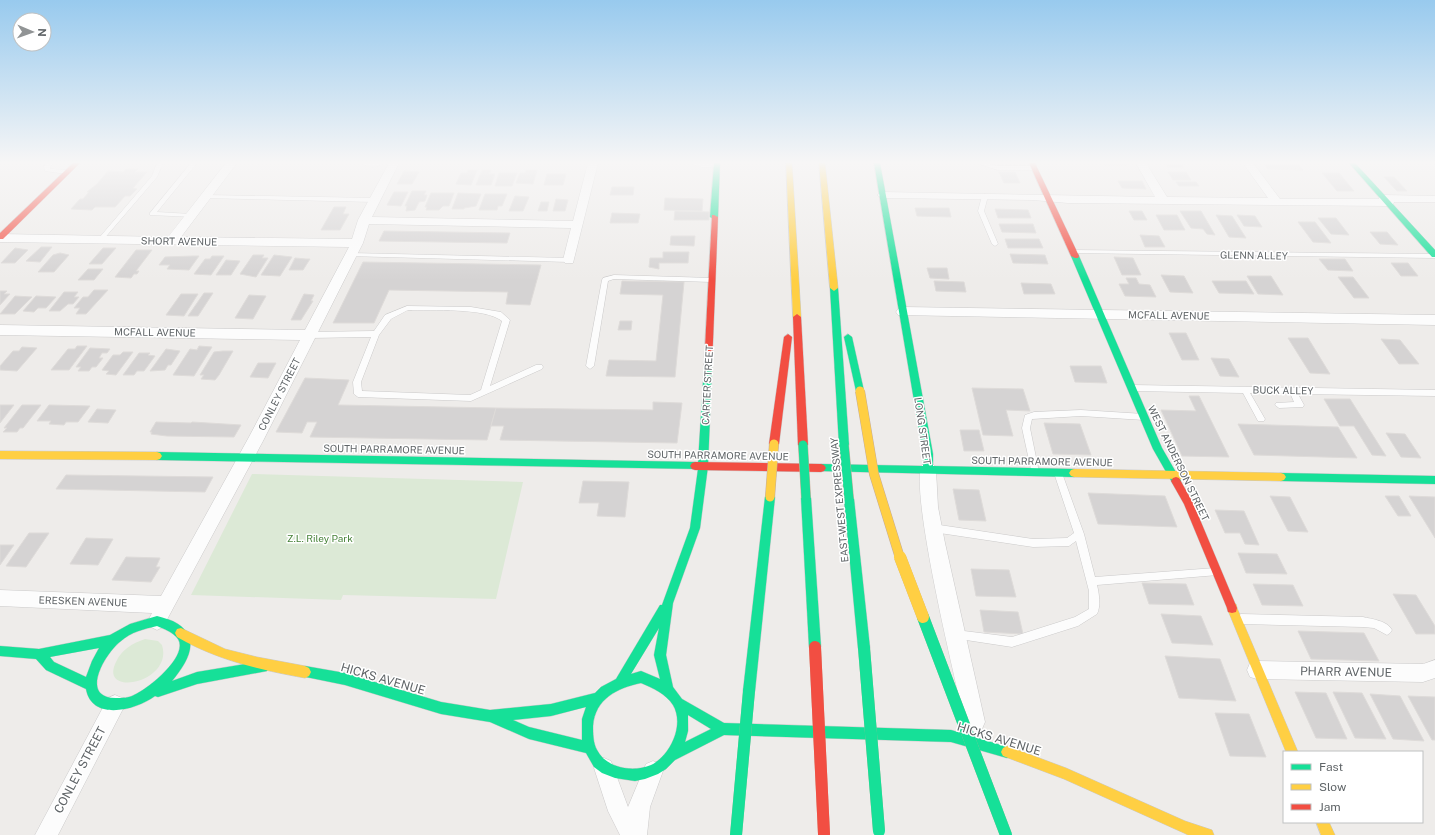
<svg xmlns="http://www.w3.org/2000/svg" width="1435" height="835" font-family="'Public Sans',sans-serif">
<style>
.green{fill:#dce9d6}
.building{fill:#d5d3d3;stroke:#dedbd9}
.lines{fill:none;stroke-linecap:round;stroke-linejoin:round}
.lane-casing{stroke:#cbcaca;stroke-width:1}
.street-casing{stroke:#cbcaca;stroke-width:1}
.fast-casing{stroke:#cacaca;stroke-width:1}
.slow-casing{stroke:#cacaca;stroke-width:1}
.jam-casing{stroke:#cacaca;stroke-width:1}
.lane{fill:#fcfcfc;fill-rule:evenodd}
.street{fill:#fcfcfc;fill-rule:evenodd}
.fast{fill:#16e098;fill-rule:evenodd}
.slow{fill:#ffcf43;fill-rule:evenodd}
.jam{fill:#f24e42;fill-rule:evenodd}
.fast-bridge-far1-casing{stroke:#c5ac98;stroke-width:10;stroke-linecap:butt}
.fast-bridge-casing{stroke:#c5ac98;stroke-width:12;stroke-linecap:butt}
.slow-bridge-far1-casing{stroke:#c5ac98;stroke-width:10;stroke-linecap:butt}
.slow-bridge-casing{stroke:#c5ac98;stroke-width:12;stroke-linecap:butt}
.jam-bridge-casing{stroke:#c5ac98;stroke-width:12;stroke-linecap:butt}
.fast-bridge-far1{stroke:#16e098;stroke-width:9}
.fast-bridge{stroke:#16e098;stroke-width:12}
.slow-bridge-far1{stroke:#ffcf43;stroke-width:9}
.slow-bridge{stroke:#ffcf43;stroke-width:12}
.jam-bridge{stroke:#f24e42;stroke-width:12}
.labels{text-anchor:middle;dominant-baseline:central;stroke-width:3;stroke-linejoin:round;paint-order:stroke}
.street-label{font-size:10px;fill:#5f6467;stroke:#fff}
.park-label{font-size:10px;fill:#48833a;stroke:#fff}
.near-street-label{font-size:12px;fill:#5f6467;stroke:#fff}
</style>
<rect width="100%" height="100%" fill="#eeecea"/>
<g class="green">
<polygon points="252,474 523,482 496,599 343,595 341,600 191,595"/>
<path d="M145,639l13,2 4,4c12,38 -64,53 -46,17 5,-12 17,-19 29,-23z"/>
</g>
<g class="building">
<polygon points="1104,163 1126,163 1127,165 1105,165"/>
<polygon points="1165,163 1181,163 1184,168 1168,167"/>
<polygon points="1263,163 1297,163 1303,170 1268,169"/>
<polygon points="126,169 138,169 135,172 147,172 133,188 137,189 130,196 125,196 115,207 95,207 92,210 71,209 80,199 83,199 89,192 87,192 97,184 108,171 123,172"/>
<polygon points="468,170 477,170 471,185 456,184 461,173 467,173"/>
<polygon points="482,170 491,170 489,174 495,174 491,185 476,185"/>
<polygon points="526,170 537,170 533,184 516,183 520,173 525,173"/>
<polygon points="404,171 419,172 412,184 397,184"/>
<polygon points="999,172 1015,172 1020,183 1004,183"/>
<polygon points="1168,172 1186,172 1191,180 1173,180"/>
<polygon points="499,173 517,173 512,186 495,186"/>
<polygon points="1322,173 1339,173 1354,191 1337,191"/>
<polygon points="547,174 566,174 563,185 544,185"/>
<polygon points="1384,177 1394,177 1407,191 1397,191"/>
<polygon points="1118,181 1142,181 1146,189 1122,188"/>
<polygon points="1176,182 1196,182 1199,186 1179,186"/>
<polygon points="612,187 634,187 633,195 610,195"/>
<polygon points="412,191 426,191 424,195 427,195 425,201 419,202 415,210 406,211 407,206 405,206"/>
<polygon points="394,192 408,192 401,206 387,205"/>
<polygon points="431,193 454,193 449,206 443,206 439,210 426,210 427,207 425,207"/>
<polygon points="458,193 481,194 476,206 464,208 464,209 452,209"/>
<polygon points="485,194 507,194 502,206 498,206 497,210 479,210"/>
<polygon points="515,196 529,197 523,211 509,211"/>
<polygon points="665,198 703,199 702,211 664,210"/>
<polygon points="556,199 568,200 565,211 553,211"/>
<polygon points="541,202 549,202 547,211 538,211"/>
<polygon points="334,207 346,207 343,214 349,214 340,230 321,230"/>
<polygon points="915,208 949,208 951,217 917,216"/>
<polygon points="995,209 1028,210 1031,218 998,218"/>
<polygon points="675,211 709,212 709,220 674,220"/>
<polygon points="1129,211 1142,211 1147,220 1134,220"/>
<polygon points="1180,211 1201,211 1215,235 1207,234 1203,229 1191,228"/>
<polygon points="612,213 640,214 638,223 610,223"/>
<polygon points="1156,215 1177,215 1185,230 1164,230"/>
<polygon points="1216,215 1232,216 1246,238 1229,237"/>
<polygon points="1237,215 1255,216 1262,227 1244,226"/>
<polygon points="1318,218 1336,218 1349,235 1331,234"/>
<polygon points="1298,222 1315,222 1331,243 1313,242"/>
<polygon points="999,224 1033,224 1036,233 1002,232"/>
<polygon points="384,231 510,233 507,243 379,241"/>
<polygon points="1370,232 1387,232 1398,245 1380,244"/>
<polygon points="1140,235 1159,236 1165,247 1145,247"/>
<polygon points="671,236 695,236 694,246 670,245"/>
<polygon points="1005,239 1039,239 1043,248 1008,248"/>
<polygon points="41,247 52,247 40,262 26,261"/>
<polygon points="15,248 28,250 15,263 1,263"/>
<polygon points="103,248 116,248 102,264 89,264"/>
<polygon points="136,250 152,250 136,271 139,271 137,274 134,274 131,278 115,277"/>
<polygon points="663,252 689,252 688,263 659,263 659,269 649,267 650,258 663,258"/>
<polygon points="60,253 69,255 54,272 38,272 53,255"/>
<polygon points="1010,254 1045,255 1048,264 1013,263"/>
<polygon points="253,255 264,255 262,258 268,258 256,277 240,274"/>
<polygon points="274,255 292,257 280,276 261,275"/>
<polygon points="193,256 199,256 189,270 167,269 170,265 159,265 165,257"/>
<polygon points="212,256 224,256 211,275 194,274 205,259 210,259"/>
<polygon points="1114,257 1133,258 1141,275 1122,275"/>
<polygon points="295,258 306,259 310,259 303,270 289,270"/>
<polygon points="1319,259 1345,259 1353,271 1328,270"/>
<polygon points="226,260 240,261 231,275 216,275"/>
<polygon points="363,262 541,265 530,305 506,304 508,292 389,290 374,323 333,323"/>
<polygon points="1391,263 1408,263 1418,276 1401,276"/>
<polygon points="927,268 947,268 949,279 930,278"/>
<polygon points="88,269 103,269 94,280 78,280"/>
<polygon points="1161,275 1184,276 1193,293 1170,292"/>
<polygon points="1247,276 1271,276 1283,295 1258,294"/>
<polygon points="1338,277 1353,277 1369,298 1354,298"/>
<polygon points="1126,278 1136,278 1139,284 1150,285 1156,297 1125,296 1119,284 1129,284"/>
<polygon points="622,281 684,282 675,377 606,376 609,360 656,361 663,295 620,294"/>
<polygon points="934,281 964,282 966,292 936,291"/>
<polygon points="1212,281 1246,281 1254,294 1219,293"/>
<polygon points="1021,283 1051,284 1055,294 1024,294"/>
<polygon points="94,290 108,290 86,314 76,314 80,308 74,308 83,297 88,297"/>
<polygon points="0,291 7,291 4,294 10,294 0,305"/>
<polygon points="64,292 78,292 74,297 79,297 73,304 68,304 60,311 49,311"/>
<polygon points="204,293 213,293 198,316 188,316"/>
<polygon points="181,294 198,294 184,316 166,315"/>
<polygon points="304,294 314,295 311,301 313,301 301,320 291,320"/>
<polygon points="249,295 266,296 253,319 235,318"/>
<polygon points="15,296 32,297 15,314 0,314"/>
<polygon points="36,296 56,297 46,308 38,308 34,312 23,311"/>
<polygon points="620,321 632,321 631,330 618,330"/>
<polygon points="1169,333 1186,333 1199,360 1182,360"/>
<polygon points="1288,338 1308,338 1330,374 1310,373"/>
<polygon points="1381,339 1400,340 1419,364 1399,364"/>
<polygon points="77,346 87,346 69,370 51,370 68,349 75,349"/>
<polygon points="199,346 212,347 194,376 173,375 190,349 197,350"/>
<polygon points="22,347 37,348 17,371 0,370 0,366 13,351 19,351"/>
<polygon points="90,348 110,349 107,353 102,353 99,358 103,358 96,367 92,367 89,371 78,371 81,367 76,367"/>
<polygon points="166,349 180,351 171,365 168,365 165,370 150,371"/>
<polygon points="223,351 233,351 219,375 215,380 201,379 204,375 200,375 214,352"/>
<polygon points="123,352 133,352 116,375 106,374 109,371 102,370 113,355 120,355"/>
<polygon points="139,353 150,353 148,355 155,356 144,371 137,371 134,375 123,375"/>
<polygon points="1211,358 1229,359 1239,377 1220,376"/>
<polygon points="258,363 276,363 268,378 250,377"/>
<polygon points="1070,366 1101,366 1107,383 1075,382"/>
<polygon points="305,378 349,380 338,405 496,408 487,440 310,437 317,422 307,422 302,433 276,432"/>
<polygon points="972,388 1023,389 1030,411 1006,410 1013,436 983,435"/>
<polygon points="1189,396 1199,396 1229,457 1182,456 1161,410 1196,411"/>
<polygon points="1324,399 1350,399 1386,456 1372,455 1354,426 1340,426"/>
<polygon points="653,402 682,403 677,443 500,440 504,426 491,426 496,408 653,410"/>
<polygon points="0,405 14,405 0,423"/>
<polygon points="22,405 41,405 23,428 20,428 17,432 3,432 7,428 4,428"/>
<polygon points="49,405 90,406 78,422 66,422 64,425 49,424 51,421 37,421"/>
<polygon points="97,409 116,410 108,423 88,422"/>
<polygon points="156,422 191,423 192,422 241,425 234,437 167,436 151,434 152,432 150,432"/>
<polygon points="1044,423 1080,424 1091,455 1053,454"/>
<polygon points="1238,424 1338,427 1357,458 1254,455"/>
<polygon points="960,430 979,430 984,451 964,451"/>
<polygon points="1386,433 1405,434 1421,458 1401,457"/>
<polygon points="66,475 213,477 205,492 56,489"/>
<polygon points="583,481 629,482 625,517 597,516 599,503 579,503"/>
<polygon points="953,489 979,490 986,521 959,520"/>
<polygon points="1088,493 1165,496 1177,527 1098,524"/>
<polygon points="1270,496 1290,497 1308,532 1288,531"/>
<polygon points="1385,496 1399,496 1411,516 1398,516"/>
<polygon points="1409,496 1435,497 1435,538"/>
<polygon points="1215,510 1244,511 1259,545 1245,544 1240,533 1225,533"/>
<polygon points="29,533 49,533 26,567 6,566"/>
<polygon points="86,538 113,539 98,565 70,564"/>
<polygon points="0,545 14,545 0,565"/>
<polygon points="1238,553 1277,554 1287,574 1246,573"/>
<polygon points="126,557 160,558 156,567 160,567 151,582 112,580"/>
<polygon points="971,569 1009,570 1016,597 976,596"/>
<polygon points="1142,583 1186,584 1194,605 1149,604"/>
<polygon points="1253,584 1293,585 1303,606 1262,605"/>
<polygon points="1393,594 1416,595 1435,626 1435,634 1416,634"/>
<polygon points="980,610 1018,612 1023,634 984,632"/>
<polygon points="1161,614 1201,616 1213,645 1172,643"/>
<polygon points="1298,631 1364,633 1379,661 1311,659"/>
<polygon points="1165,656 1220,659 1236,701 1179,698"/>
<polygon points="1295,692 1326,693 1347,739 1316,738"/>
<polygon points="1333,692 1362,693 1386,739 1355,738"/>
<polygon points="1370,694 1400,696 1424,741 1393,739"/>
<polygon points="1408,696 1435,697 1435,740 1432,740"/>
<polygon points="1215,713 1249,714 1266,757 1230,756"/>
</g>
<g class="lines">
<g class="lane-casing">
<g id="lane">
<polygon points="48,163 54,163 50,167 50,169 67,170 70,172 67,174 45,171 44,166"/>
<polygon points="157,163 163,163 157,177 103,240 99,240 99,238 152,176"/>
<polygon points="191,163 197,163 157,212 191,214 193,215 193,217 150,215 150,213"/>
<polygon points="976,163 985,163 998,166 1034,166 1037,168 1034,170 998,170"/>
<polygon points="985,194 988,196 984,211 998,244 995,246 992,244 978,211 982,196"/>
<polygon points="206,195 374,198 377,200 374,202 204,198 204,196"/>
<polygon points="1073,250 1435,254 1435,258 1071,253 1071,251"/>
<polygon points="350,253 569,258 572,260 569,262 348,256 348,254"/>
<polygon points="614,275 712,278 715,280 712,282 614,279 608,281 594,366 590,369 586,366 602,280 603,278"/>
<path d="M407,306l64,1 30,5 9,8 -20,66 46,-21h6l1,2 -1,2 -71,32 -113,-4 -4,-3 -1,-12 18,-45 -62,1 -4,-3 4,-3 65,-1 11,-16zM408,310c24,1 76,-3 94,11l-21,69 -11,5 -108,-4 -1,-9 18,-47 12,-16z"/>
<polygon points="1132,385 1435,390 1435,396 1298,394 1304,405 1303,407 1279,408 1275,405 1276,403 1294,402 1290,393 1250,393 1265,419 1264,421 1258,421 1243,393 1132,391 1128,388"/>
<polygon points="1081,410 1144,414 1147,415 1148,417 1147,419 1144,420 1081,416 1032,419 1030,428 1039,472 1038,474 1035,475 1032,474 1022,428 1025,415 1034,412"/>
<path d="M1058,470l3,1 1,2 22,61 11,43 120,-9 3,1 2,3 -2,3 -121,10c2,8 4,21 0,29l-19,12 -66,21 -59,-9 -2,-3 2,-3 3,-2 56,7 63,-20 14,-8v-18l-13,-50 -7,5 -36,1 -100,-15 -3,-1 -1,-3 1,-3 3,-1 100,15 34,-1 7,-5 -20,-60 1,-2z"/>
<path d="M1241,614l122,3c9,2 25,4 29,13l-2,3 -3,2 -13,-7 -11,-1 -122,-3 -3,-2 -2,-3 2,-3z"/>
</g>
</g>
<g class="street-casing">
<g id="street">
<polygon points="226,163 237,163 181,237 352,239 358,220 389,163 399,163 372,217 573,221 588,163 598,163 573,263 565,263 563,260 571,228 369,224 363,243 263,441 163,627 157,630 151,627 148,621 152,613 0,606 0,590 161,596 249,437 300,340 0,335 0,325 305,330 349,247 0,242 0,234 168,237"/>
<path d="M362,163h21c-4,5 -17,5 -21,0z"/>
<path d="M692,163h30c-4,5 -26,6 -30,0z"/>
<polygon points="1136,163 1146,163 1167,197 1268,198 1243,163 1253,163 1280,199 1379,199 1380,196 1384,195 1435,196 1435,202 1394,202 1393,205 1389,206 1068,203 1033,200 883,198 877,195 883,192 1155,197"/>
<polygon points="903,307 1435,315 1435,325 898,315 896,312 898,309"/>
<path d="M928,464l6,1 2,5 2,37 7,36 40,179 -3,7 -7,3 -7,-3 -3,-7c-9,-39 -56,-231 -43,-257z"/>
<polygon points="1435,660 1435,678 1423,682 1257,679 1250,677 1247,670 1250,663 1257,661 1423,664"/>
<polygon points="115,695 122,698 125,705 58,835 35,835 108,698"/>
<polygon points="604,758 611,761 628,807 646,764 653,761 660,764 663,771 650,807 647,835 620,835 608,811 594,768 597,761"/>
</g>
</g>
<g class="fast-casing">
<g id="fast">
<polygon points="714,163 720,163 718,217 714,219 710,217"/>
<polygon points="874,163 880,163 933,454 933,466 1074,469 1077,470 1079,473 1077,476 1074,477 818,471 816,468 818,465 821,464 923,466 923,454"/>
<polygon points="1349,163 1355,163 1435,250 1435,257 1432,257"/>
<polygon points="1072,254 1078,254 1079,256 1162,448 1181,481 1179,484 1176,485 1173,484 1153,449 1071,256"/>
<polygon points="834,285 838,288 849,445 847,448 841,448 839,445 830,288"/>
<polygon points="848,334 852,337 864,391 860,394 856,391 844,337"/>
<path d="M708,363l4,3 -4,100 -8,62 -27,75 -7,52 7,32 9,12 42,24 227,7 60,18 2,4 -2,4 -4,2 -56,-16 -227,-7 -49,25 -9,9 -8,5 -13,5 -10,2 -20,-3 -13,-5 -8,-6 -8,-14 -57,-14 -39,-17 -49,-8 -96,-29 -44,-9 -2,-4 2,-4 4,-2 40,7 96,29 49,8 61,-6 44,-11 6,-6 15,-8 44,-74h2l28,-77 8,-59 -541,-9 -3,-1 -2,-3 2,-3 3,-1 538,10 3,1 6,-97zM659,628l-5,27 6,24 -19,-8 -10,3zM641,683c12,5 25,11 32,22 12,20 -3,51 -22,60 -18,8 -45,3 -54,-15 -4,-7 -4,-17 -4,-24 2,-27 24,-38 48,-43zM586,707l-4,12v21l-53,-13 -16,-7 38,-4zM688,715l23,14 -26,13 3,-11z"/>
<polygon points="1281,473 1435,476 1435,484 1281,481 1278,480 1276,477 1278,474"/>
<polygon points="770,493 773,494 775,497 755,691 753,695 749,697 745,695 743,691 765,497 767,494"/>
<polygon points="806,494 809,495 811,498 821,647 819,651 815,652 811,651 809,647 801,498 803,495"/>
<polygon points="849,495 852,496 854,499 870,648 868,652 864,653 860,652 858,648 844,499 846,496"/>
<path d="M157,616c7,2 15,4 21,8 24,16 8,40 -6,57l25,-9 66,-11 4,2 2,4 -2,4 -70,13 -39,13 -3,-1c-19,14 -63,26 -69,-7l-40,-19 -10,-11 -36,-3v-10l39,3 71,-14 20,-11zM157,626c7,3 16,6 21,13 11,17 -30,50 -44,56 -5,3 -12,3 -17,3 -39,1 -12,-45 4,-57 10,-9 23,-12 36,-15zM99,648l-7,13 -6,16 -32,-15 -4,-5z"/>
</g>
</g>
<g class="slow-casing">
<g id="slow">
<polygon points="786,163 792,163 801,317 797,320 793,317"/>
<polygon points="819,163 825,163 838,288 834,291 830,288"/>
<polygon points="0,451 157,452 160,453 162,456 160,459 157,460 0,459"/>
<polygon points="1074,469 1281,473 1284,474 1286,477 1284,480 1281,481 1074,477 1071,476 1069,473 1071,470"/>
<polygon points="1232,603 1236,604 1237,608 1298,752 1286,752 1227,608 1228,604"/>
<path d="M181,628l44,21 32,8 48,9 4,2 2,4 -2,4 -4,2c-45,-8 -88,-18 -128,-41l-2,-4 2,-4z"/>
<polygon points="1007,746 1066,768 1185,821 1212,830 1214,835 1188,835 1184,833 1064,779 1003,756 1001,752 1003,748"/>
<polygon points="1316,822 1329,822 1335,835 1321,835"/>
</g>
</g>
<g class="jam-casing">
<g id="jam">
<polygon points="73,163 80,163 3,239 0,239 0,233"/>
<polygon points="1029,163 1035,163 1079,256 1078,258 1075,258 1071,256"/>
<polygon points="712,215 714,215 718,217 712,366 708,369 704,366"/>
<polygon points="797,314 801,317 808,445 806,448 800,448 798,445 793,317"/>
<polygon points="788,334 792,337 779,444 777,447 771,447 769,444 784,337"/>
<polygon points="695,462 821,464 824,465 826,468 824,471 821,472 695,470 692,469 690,466 692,463"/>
<polygon points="1176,477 1179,478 1193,503 1237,608 1236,612 1232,613 1228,612 1227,608 1184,504 1171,481 1173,478"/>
</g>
</g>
<use href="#lane" class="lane"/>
<use href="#street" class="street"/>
<use href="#fast" class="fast"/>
<use href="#slow" class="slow"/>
<use href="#jam" class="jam"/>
<g class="fast-bridge-far1-casing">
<g id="fast-bridge-far1">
<polyline points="803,445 806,498"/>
<polyline points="844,445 849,499"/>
</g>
</g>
<g class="fast-bridge-casing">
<g id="fast-bridge">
<polyline points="923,617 1006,835"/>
<polyline points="864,648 879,831"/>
<polyline points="736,835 749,691"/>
</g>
</g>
<g class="slow-bridge-far1-casing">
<g id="slow-bridge-far1">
<polyline points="860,391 874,474 900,558"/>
<polyline points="770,497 774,444"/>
</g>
</g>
<g class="slow-bridge-casing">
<polyline id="slow-bridge" points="900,557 923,617"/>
</g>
<g class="jam-bridge-casing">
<polyline id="jam-bridge" points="815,647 824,834"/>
</g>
<use href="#fast-bridge-far1" class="fast-bridge-far1"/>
<use href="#fast-bridge" class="fast-bridge"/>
<use href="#slow-bridge-far1" class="slow-bridge-far1"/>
<use href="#slow-bridge" class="slow-bridge"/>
<use href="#jam-bridge" class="jam-bridge"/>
</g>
<linearGradient id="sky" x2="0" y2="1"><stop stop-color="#98caee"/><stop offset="0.58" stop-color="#f7f6f6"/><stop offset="1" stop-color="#f7f6f6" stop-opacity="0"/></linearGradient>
<rect width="1435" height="280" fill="url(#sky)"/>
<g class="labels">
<g class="street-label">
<text transform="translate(179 241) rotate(1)">SHORT AVENUE</text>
<text transform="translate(1254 255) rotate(1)">GLENN ALLEY</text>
<text transform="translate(1169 315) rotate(1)">MCFALL AVENUE</text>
<text transform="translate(155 332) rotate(1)">MCFALL AVENUE</text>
<text transform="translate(707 385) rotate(-87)">CARTER STREET</text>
<text transform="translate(1283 390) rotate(1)">BUCK ALLEY</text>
<text transform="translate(279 394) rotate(-63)">CONLEY STREET</text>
<text transform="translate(923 431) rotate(82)">LONG STREET</text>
<text transform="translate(394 449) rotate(1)">SOUTH PARRAMORE AVENUE</text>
<text transform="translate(718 455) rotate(1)">SOUTH PARRAMORE AVENUE</text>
<text transform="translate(1042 461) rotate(1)">SOUTH PARRAMORE AVENUE</text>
<text transform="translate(1179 463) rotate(64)">WEST ANDERSON STREET</text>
<text transform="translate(839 500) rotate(-95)">EAST-WEST EXPRESSWAY</text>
<text transform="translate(83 601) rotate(2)">ERESKEN AVENUE</text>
</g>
<g class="park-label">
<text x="320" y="538">Z.L. Riley Park</text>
</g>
<g class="near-street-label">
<text transform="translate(1346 672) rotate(1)">PHARR AVENUE</text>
<text transform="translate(383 679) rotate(16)">HICKS AVENUE</text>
<text transform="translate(999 739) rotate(17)">HICKS AVENUE</text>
<text transform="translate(80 770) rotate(-62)">CONLEY STREET</text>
</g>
</g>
<rect x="1283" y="751" width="140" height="72" fill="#ffffff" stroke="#bfc1c2"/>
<rect x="1291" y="764" width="20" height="6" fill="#16e098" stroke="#bfc1c2"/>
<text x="1319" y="771" font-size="12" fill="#5f6467">Fast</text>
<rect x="1291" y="784" width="20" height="6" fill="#ffcf43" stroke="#bfc1c2"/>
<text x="1319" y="791" font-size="12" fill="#5f6467">Slow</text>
<rect x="1291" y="804" width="20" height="6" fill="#f24e42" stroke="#bfc1c2"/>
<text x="1319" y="811" font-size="12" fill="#5f6467">Jam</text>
<g transform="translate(32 32) rotate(92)"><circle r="19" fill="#ffffff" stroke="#bfc1c2"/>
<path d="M0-3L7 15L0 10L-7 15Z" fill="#919495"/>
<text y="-6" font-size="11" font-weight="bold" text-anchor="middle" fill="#5f6467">N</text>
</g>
</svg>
